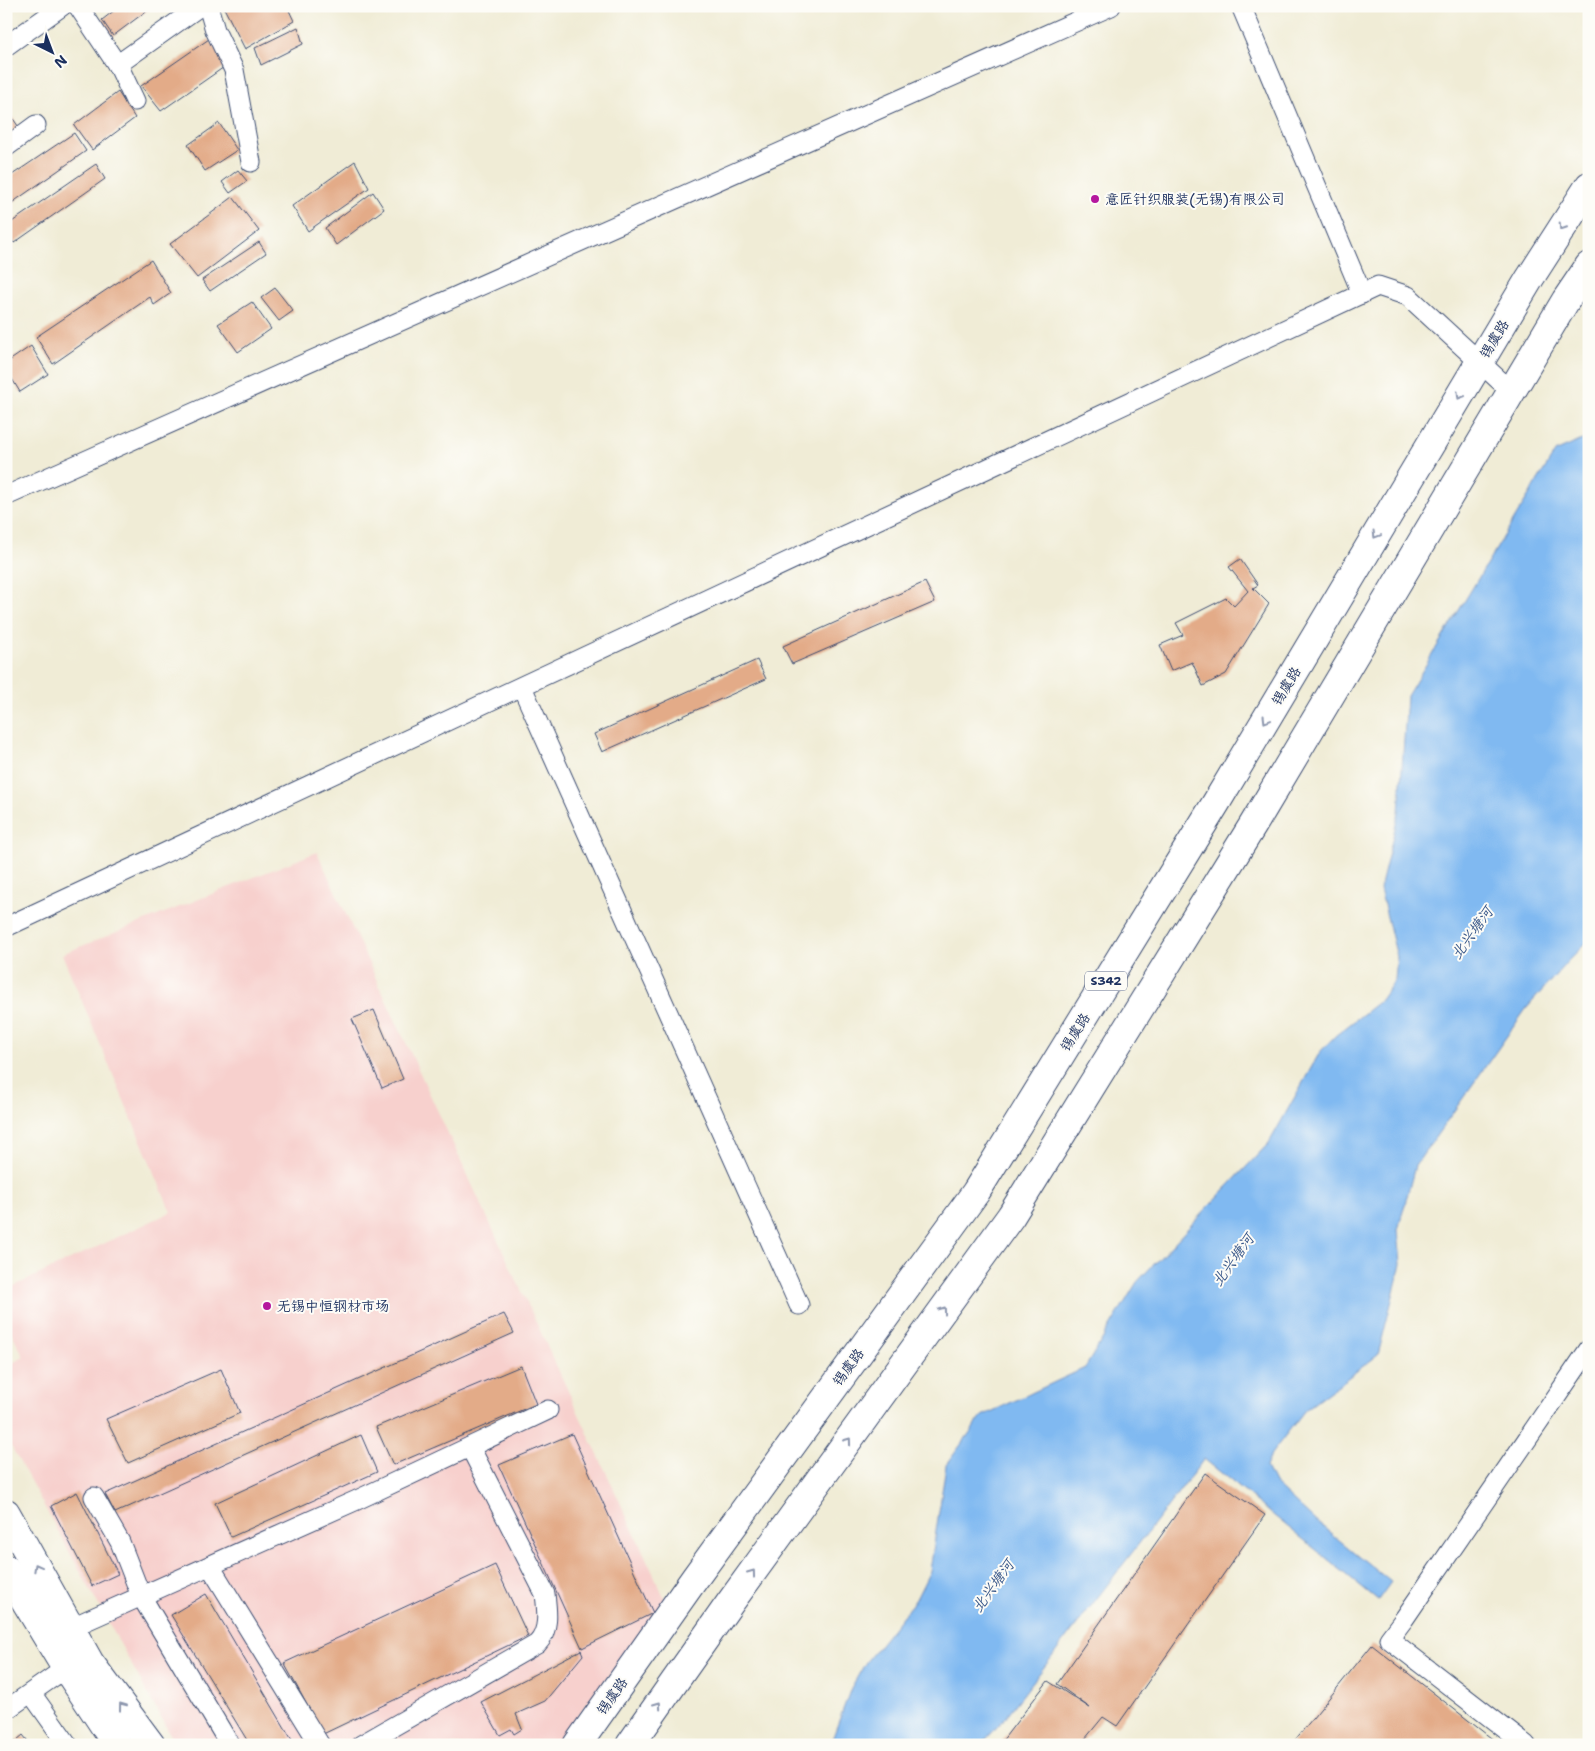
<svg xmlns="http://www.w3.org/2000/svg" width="1595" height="1751" font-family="'Shantell Sans','LXGW WenKai TC',sans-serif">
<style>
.built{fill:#f7d0cd}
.water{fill:#80b9f1;stroke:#4e74a8}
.building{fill:#e3ab88}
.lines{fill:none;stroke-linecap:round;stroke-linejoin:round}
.street-casing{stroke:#3b4b70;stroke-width:21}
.primary-casing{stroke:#3b4b70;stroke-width:30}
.street{stroke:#fff;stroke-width:19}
.primary{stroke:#fff;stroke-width:28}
.oneway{stroke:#8d97ae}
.poi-dot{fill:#b5179e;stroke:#fdfcf7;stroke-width:2}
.labels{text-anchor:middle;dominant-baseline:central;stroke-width:4;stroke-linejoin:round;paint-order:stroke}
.shield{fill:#fdfcf7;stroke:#5f6c8c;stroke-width:1}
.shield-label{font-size:12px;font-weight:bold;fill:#1b2f5e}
.poi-label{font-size:14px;fill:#1b2f5e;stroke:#fdfcf7;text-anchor:start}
.street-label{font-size:14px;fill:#1b2f5e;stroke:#fdfcf7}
.water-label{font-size:15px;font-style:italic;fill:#39588a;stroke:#fdfcf7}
</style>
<rect width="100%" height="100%" fill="#fdfcf7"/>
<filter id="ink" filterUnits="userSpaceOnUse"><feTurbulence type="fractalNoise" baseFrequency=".02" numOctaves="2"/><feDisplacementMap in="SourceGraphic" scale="10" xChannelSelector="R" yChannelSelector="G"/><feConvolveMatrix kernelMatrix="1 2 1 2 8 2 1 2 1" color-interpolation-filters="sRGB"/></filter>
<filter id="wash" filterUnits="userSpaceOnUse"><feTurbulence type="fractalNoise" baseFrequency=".0096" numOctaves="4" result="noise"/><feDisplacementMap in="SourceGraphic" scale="20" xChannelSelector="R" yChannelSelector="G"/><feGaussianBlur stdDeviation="1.12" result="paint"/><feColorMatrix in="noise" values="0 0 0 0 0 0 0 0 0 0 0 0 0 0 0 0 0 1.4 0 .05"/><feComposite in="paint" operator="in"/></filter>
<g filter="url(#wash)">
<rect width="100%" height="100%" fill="#f0ecd6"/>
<polygon class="built" points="317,852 667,1603 554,1745 176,1745 6,1437 6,1366 24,1357 6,1322 6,1290 171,1212 62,954"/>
<polygon class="water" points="1589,437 1589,940 1567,962 1526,1009 1415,1166 1398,1230 1401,1264 1378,1355 1305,1410 1271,1454 1266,1467 1274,1483 1313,1519 1391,1582 1378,1600 1204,1459 1005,1718 981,1745 830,1745 851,1688 866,1662 916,1599 930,1571 946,1465 982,1416 1085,1368 1137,1282 1269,1143 1320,1052 1335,1036 1381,1000 1395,980 1397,957 1380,889 1399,812 1407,696 1555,452"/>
<g id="blocks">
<g class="building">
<polygon points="120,6 153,6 113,36 102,20"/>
<polygon points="227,6 287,6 294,21 245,49 224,8"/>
<polygon points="298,27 303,44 261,65 255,48"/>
<polygon points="209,39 227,65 161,111 141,86"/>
<polygon points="118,92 135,118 92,150 74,125"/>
<polygon points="8,111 20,129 6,139 6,113"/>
<polygon points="219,123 237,150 205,171 188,145"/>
<polygon points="74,133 86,151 6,207 6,179"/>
<polygon points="355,161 369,188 308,231 292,206"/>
<polygon points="96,164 105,179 14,243 6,234 6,226"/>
<polygon points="238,170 247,181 230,193 222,182"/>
<polygon points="373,192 384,209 336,245 325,228"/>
<polygon points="233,197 259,231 197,278 170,244"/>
<polygon points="259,242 266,253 210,291 202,280"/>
<polygon points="151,260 171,293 154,305 150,297 53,364 36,337"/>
<polygon points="275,288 293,311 279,321 261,298"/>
<polygon points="252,302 271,329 238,352 218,324"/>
<polygon points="31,346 48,374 20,392 6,369 6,363"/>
<polygon points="1240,559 1258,585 1253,588 1269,604 1226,674 1203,686 1192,662 1171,671 1160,645 1183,635 1176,623 1226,598 1234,606 1248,591 1229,567"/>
<polygon points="925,582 935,602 792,664 783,646"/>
<polygon points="757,660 766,679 602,752 594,734"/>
<polygon points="374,1010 403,1079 382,1088 352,1019"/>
<polygon points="504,1314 514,1333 115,1513 105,1494"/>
<polygon points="521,1366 536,1404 393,1465 376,1427"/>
<polygon points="221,1369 240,1413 128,1463 106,1419"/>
<polygon points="572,1434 653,1613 582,1648 499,1465"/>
<polygon points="361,1435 377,1472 231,1537 215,1503"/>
<polygon points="1205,1473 1265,1515 1117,1726 1103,1717 1080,1745 999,1745 1048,1681 1090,1708 1057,1684"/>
<polygon points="77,1492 118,1574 92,1586 51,1506"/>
<polygon points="495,1565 528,1636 323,1734 284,1663"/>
<polygon points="206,1594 295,1745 250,1745 171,1615"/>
<polygon points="1372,1645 1500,1745 1291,1745"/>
<polygon points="581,1650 583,1655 545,1701 516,1714 522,1729 514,1734 511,1729 500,1735 481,1702"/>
<polygon points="23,1735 31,1745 11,1745"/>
</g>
</g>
</g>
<g filter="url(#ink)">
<use href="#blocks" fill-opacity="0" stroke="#3b4b70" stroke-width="1"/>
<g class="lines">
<g class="street-casing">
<g id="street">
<polyline points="78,6 120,69 135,101"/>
<polyline points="208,6 215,30 234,70 251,162"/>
<polyline points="1241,6 1362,294"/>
<polyline points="6,46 62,6"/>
<polyline points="117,65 200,6"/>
<polyline points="6,147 36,125"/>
<polyline points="6,496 1111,6"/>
<polyline points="522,687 799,1305"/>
<polyline points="6,927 1378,286 1408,296 1512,392"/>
<polyline points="94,1497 120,1542 141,1596 230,1745"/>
<polyline points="210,1566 320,1745"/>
<polyline points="61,1633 70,1628 357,1500 548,1410"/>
<polyline points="31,1693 68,1745"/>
<polyline points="6,1710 66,1668"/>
<path d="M361,1745l176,-101c13,-13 10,-34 8,-50l-75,-147"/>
<polyline points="1526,1745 1389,1639 1404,1619 1589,1349"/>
</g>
</g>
<g class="primary-casing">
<g id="primary">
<polyline points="6,1513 90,1663 151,1745"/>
<polyline points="6,1569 64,1665 117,1745"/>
<polyline points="577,1745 695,1578 976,1192 1216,803 1530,278 1589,186"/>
<polyline points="630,1745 730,1603 1011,1216 1253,825 1566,300 1589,266"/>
</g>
</g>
<use href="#street" class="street"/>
<use href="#primary" class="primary"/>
</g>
<defs><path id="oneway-chevron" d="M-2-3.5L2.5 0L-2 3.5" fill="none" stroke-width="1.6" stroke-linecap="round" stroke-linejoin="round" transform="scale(1.25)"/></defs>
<g class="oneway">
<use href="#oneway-chevron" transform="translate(1562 227) rotate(123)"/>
<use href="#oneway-chevron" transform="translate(1460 396) rotate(121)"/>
<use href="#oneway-chevron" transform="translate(1376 535) rotate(121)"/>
<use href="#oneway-chevron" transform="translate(1266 720) rotate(121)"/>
<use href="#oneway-chevron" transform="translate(943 1310) rotate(-54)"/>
<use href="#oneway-chevron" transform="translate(848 1441) rotate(-54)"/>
<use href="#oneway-chevron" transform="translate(37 1567) rotate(-119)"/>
<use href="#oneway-chevron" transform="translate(752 1573) rotate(-54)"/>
<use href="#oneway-chevron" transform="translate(658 1705) rotate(-55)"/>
<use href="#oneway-chevron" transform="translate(122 1706) rotate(-127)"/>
</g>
</g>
<g class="poi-dot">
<circle cx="1095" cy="199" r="5"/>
<circle cx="267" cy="1306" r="5"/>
</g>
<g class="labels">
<rect class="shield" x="1085" y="971.5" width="42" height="19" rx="4"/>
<g class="shield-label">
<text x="1106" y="981">S342</text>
</g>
<g class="poi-label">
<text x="1105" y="199">意匠针织服装(无锡)有限公司</text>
<text x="277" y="1306">无锡中恒钢材市场</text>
</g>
<g class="street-label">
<text transform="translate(1494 339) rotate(-59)">锡虞路</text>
<text transform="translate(1286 686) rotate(-59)">锡虞路</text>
<text transform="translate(1075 1032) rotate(-58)">锡虞路</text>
<text transform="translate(848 1367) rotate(-54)">锡虞路</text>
<text transform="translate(612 1696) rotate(-55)">锡虞路</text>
</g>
<g class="water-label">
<text transform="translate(1472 933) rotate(-54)">北兴塘河</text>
<text transform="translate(1233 1260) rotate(-54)">北兴塘河</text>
<text transform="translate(993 1586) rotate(-54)">北兴塘河</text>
</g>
</g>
<rect width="1595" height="1751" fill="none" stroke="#fdfcf7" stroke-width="25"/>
<g transform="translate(52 52) rotate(138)" stroke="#fdfcf7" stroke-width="4" paint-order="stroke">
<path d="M0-4L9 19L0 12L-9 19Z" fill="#1b2f5e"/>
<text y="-8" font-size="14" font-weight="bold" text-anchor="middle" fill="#1b2f5e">N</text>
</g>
</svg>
